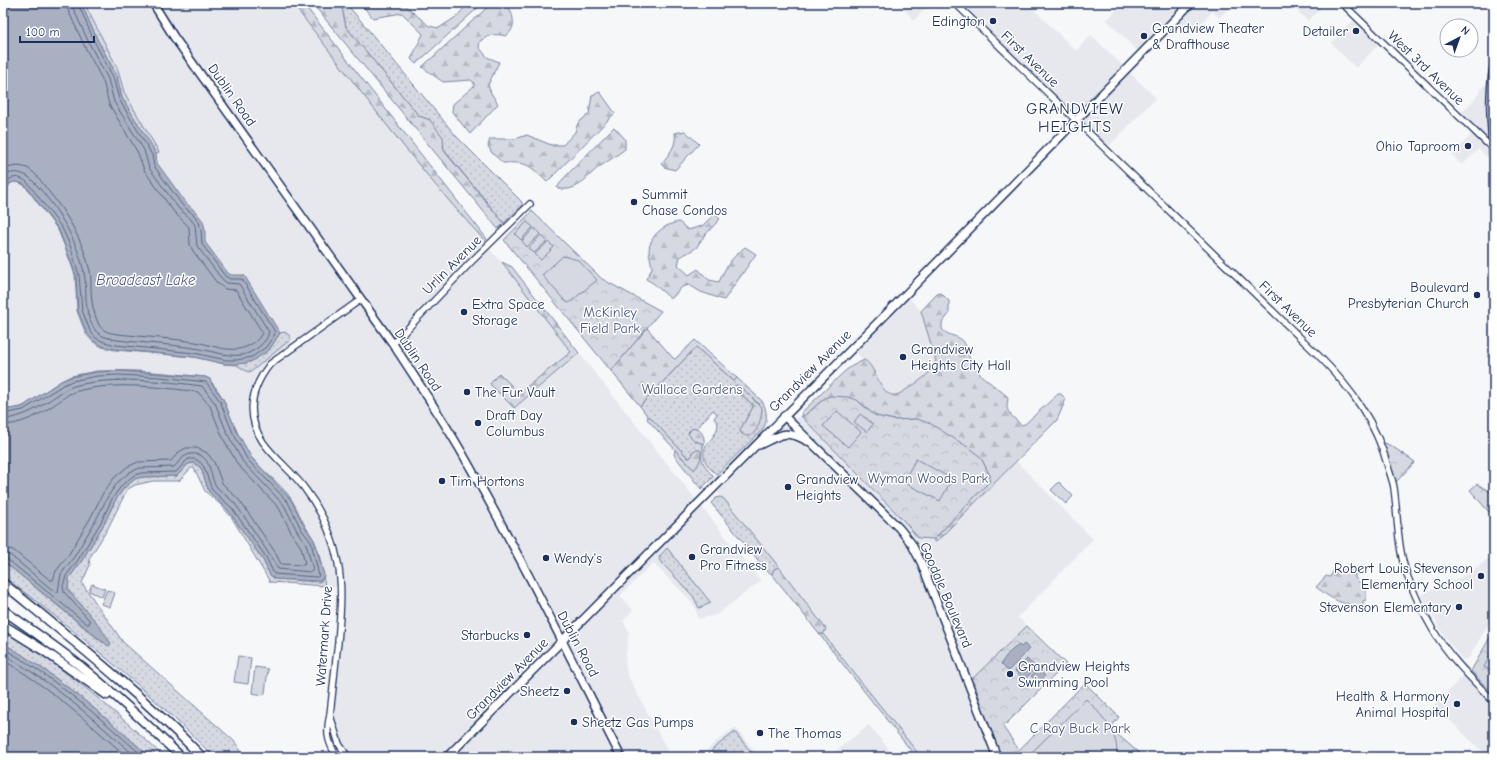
<svg xmlns="http://www.w3.org/2000/svg" width="1497" height="760" font-family="'Comic Neue',sans-serif">
<style>
.built{fill:#e6e8ee}
.grass{fill:url(#grass-dots);stroke:#7884a0;fill-rule:evenodd}
.forest{fill:url(#forest-firs);stroke:#7884a0}
.park{fill:url(#park-crowns);stroke:#7884a0}
.pitch{fill:#d6d9e2;stroke:#7884a0}
.water{fill:#a9b0c1;stroke:#707c99}
.lines{fill:none;stroke-linecap:round;stroke-linejoin:round}
.shore{stroke:#546386;stroke-width:1}
.minor-casing{stroke:#1b2f5e;stroke-width:8}
.major-casing{stroke:#1b2f5e;stroke-width:10}
.highway-casing{stroke:#1b2f5e;stroke-width:11}
.minor{stroke:#fff;stroke-width:5.5}
.major{stroke:#fff;stroke-width:7}
.highway{stroke:#fff;stroke-width:8}
.poi-dot{fill:#1b2f5e;stroke:#fff;stroke-width:1.5}
.labels{text-anchor:middle;dominant-baseline:central;stroke-width:3;stroke-linejoin:round;paint-order:stroke}
.poi-label{font-size:14px;fill:#1b2f5e;stroke:#fff;text-anchor:start}
.street-label{font-size:14px;fill:#1b2f5e;stroke:#fff}
.park-label{font-size:14px;fill:#4a5a7f;stroke:#fff}
.water-label{font-size:15px;font-style:italic;fill:#4d5c81;stroke:#fff}
.quarter-label{font-size:16px;letter-spacing:1px;fill:#1b2f5e;stroke:#fff}
</style>
<defs>
<pattern id="grass-dots" width="8" height="8" patternUnits="userSpaceOnUse"><rect width="8" height="8" fill="#d6d9e2"/><path d="M2 2h.1M6 6h.1" fill="none" stroke="#b7bbc4" stroke-width="1.8" stroke-linecap="round"/></pattern>
<pattern id="forest-firs" width="22" height="20" patternUnits="userSpaceOnUse"><rect width="22" height="20" fill="#d6d9e2"/><path d="M5 1l3.5 6h-7zM16 11l3.5 6h-7z" fill="#b7bbc4"/></pattern>
<pattern id="park-crowns" width="20" height="18" patternUnits="userSpaceOnUse"><rect width="20" height="18" fill="#d6d9e2"/><path d="M2 6a3 3 0 1 1 6 0M12 15a3 3 0 1 1 6 0" fill="none" stroke="#b7bbc4"/></pattern>
</defs>
<rect width="100%" height="100%" fill="#f6f7f9"/>
<filter id="ink" filterUnits="userSpaceOnUse"><feTurbulence type="fractalNoise" baseFrequency=".025" numOctaves="2"/><feDisplacementMap in="SourceGraphic" scale="8" xChannelSelector="R" yChannelSelector="G"/><feConvolveMatrix kernelMatrix="1 2 1 2 8 2 1 2 1" color-interpolation-filters="sRGB"/></filter>
<g filter="url(#ink)">
<g class="built">
<polygon points="84,3 292,3 380,116 460,214 485,241 491,251 502,262 571,352 519,393 499,374 490,384 514,408 579,353 761,581 716,615 698,619 695,607 689,599 653,563 620,596 633,610 623,621 629,632 625,662 627,674 671,757 343,757 335,744 330,727 340,588 325,586 324,575 315,540 279,485 251,457 237,432 223,399 212,384 210,379 207,377 161,373 118,371 61,381 22,407 3,409 3,254 5,254 8,248 3,235 3,197 10,183 15,182 20,183 25,186 58,230 65,247 75,275 76,300 115,350 194,357 225,364 237,365 248,372 285,332 280,333 241,274 231,275 228,273 205,242 206,236 195,211 186,204 157,163 156,154 159,152 124,92 117,67"/>
<polygon points="898,3 931,3 914,20"/>
<polygon points="956,3 1027,3 1076,51 1091,35 1156,98 1106,149"/>
<polygon points="1123,3 1234,3 1219,18 1213,11 1189,36 1174,20 1140,54 1107,20"/>
<polygon points="1289,3 1326,3 1308,21"/>
<polygon points="1357,17 1382,41 1356,68 1331,43"/>
<polygon points="1484,85 1494,94 1494,163 1479,149 1462,165 1452,155 1474,132 1458,116 1475,99"/>
<polygon points="905,294 921,311 936,361 926,377 898,395 891,394 884,389 876,378 872,367 868,362 864,360 851,348"/>
<polygon points="801,416 904,521 918,538 934,539 934,542 936,542 1016,461 1093,539 1018,617 1027,626 973,678 998,757 921,757 823,634 826,629 779,567 724,499 708,483 763,429"/>
<polygon points="1494,555 1494,614 1469,658 1465,660 1461,658 1444,636 1421,595 1467,574"/>
<polygon points="1471,671 1494,695 1494,757 1488,757 1434,705 1461,678"/>
<polygon points="869,725 895,757 828,757"/>
<polygon points="735,727 759,757 701,757 714,743"/>
</g>
<g class="grass">
<polygon points="81,3 84,3 117,67 124,92 159,152 156,154 122,98 117,76 97,39"/>
<polygon points="341,3 346,3 457,137 521,201 523,205 504,223 444,150 443,144 430,120 419,116 346,27"/>
<path d="M15,181l5,1 5,3 34,45 17,45 2,36 37,38 79,8 31,7 22,-1 7,-3 15,-10 11,-17 5,-1 5,4v4l-38,31 -4,1 -11,-7 -12,-1 -31,-7 -79,-7 -13,-3 -10,-6 -6,-7 -9,-23 -2,-36 -10,-28 -7,-17 -33,-44 -5,-3 -5,-1 -5,1 -7,14c2,-7 5,-13 12,-16z"/>
<path d="M696,347l38,34 3,-3 25,23c5,8 6,20 1,28l-46,45c-10,-6 -18,-19 -10,-30 6,-7 10,-11 11,-20l-4,-6 3,-4 -4,-4 -16,18 -6,1 -3,3 7,9 9,3c-5,15 -1,21 9,32v1l-12,12 -27,-34 1,-5 17,18v-16v4l-2,2 -4,-2 -36,-38 -2,-1 -8,-11zM738,385l21,19 -19,26 13,-23 -1,-3 -18,-16z"/>
<path d="M97,371c36,-1 72,3 108,6 5,1 15,16 18,22 8,19 15,41 28,58 10,13 24,22 35,35 8,9 12,21 18,32 3,6 8,11 11,18 6,14 7,30 10,44l-55,-4 -38,-64 -10,-12 -17,-15 -11,-23h-3l-12,13h-26l-18,4 -7,4 -4,7 -17,34 -18,29 1,6 -8,18 41,59 111,99 11,16h-31c-65,-66 -137,-125 -211,-181v-15l100,82 -5,-19 -30,-34 1,-12 12,-16 23,-38 11,-23 9,-13 11,-9 7,-2 35,-1 11,-12 6,-1 7,5 8,24 19,18 35,50 7,15 5,4 44,3 4,-3 1,-4 -10,-35 -9,-13 -14,-27 -40,-43 -14,-25 -14,-33 -11,-15 -2,-5 -5,-2c-41,-4 -95,-12 -134,0 -19,6 -32,23 -50,30 -6,2 -12,2 -18,3l19,-3 39,-26 10,-5z"/>
<polygon points="721,497 724,499 779,567 774,569 772,574 767,571 711,503 716,498"/>
<polygon points="667,548 711,603 699,608 693,596 660,561 659,557"/>
<path d="M3,630c58,35 112,80 161,127h-14c-47,-42 -93,-82 -147,-114z"/>
<polygon points="819,634 823,634 921,757 916,757"/>
<polygon points="735,732 755,757 708,757 714,748"/>
</g>
<g class="forest">
<path d="M292,3h11l184,236 -2,2c-70,-75 -130,-158 -193,-238z"/>
<polygon points="312,3 341,3 346,27 419,116 430,120 443,137 444,151 504,223 498,229"/>
<polygon points="360,3 406,3 406,6 429,26 439,28 456,17 469,3 483,3 416,64 411,59 423,34 402,13 373,18"/>
<path d="M492,3h15c6,12 11,24 -1,33 -11,-3 -17,-1 -26,5l-1,6 8,10 12,5 -11,23 3,8 7,11 -28,30 -18,-22 1,-8 21,-18v-3l-3,-3 -28,2 -21,-15z"/>
<path d="M600,92l15,21 -68,69c-18,-17 -18,-20 -44,-19l-11,-10 -4,-7 2,-7h25l12,-4 24,10h12l12,-13 3,-9 11,-9 3,-19z"/>
<path d="M614,127l11,12v10c-9,7 -17,12 -26,18 -13,10 -23,27 -42,21l6,-9z"/>
<path d="M685,131l14,13 -24,26 -11,-3 -3,-3c8,-10 16,-18 14,-31z"/>
<path d="M715,214l5,5 -16,17 -8,12 -16,9 -2,8 11,10 9,-6 11,11 10,2c7,-17 13,-24 26,-35l11,7 -32,46 -23,-8 -12,-7 -7,2 -11,12 -18,-16 -7,-4c1,-3 5,-7 6,-11 0,-3 -3,-13 -3,-18 1,-15 16,-26 30,-28l9,8 14,-4z"/>
<polygon points="502,262 512,267 579,353 514,408 490,384 499,373 519,393 571,352"/>
<path d="M941,293l8,8v13l-7,9v6c7,8 15,6 21,12 5,6 5,17 9,23 8,13 23,22 35,32l1,4c-4,13 5,16 13,25l4,-1 33,-30h3l5,5 -9,21 -121,122h-2v-3l55,-57 1,-6 -8,-16 -65,-41 -23,1 -18,-4 -8,-6 -11,-10 -32,-2 -21,18h-3l1,-4 43,-41 7,-5 12,-6c13,5 16,42 35,34 4,-2 8,-5 11,-7 13,-8 19,-12 26,-26l-15,-50 16,-17z"/>
<polygon points="647,328 673,358 675,359 695,340 737,378 734,381 696,347 640,406 611,371"/>
<path d="M735,385l5,1 22,22c0,10 -7,37 -21,25l-1,-3 13,-23 -1,-3 -18,-16z"/>
<path d="M648,417h2l38,41h2l2,-2v-4l3,-2h5c3,7 -1,13 -5,19l-3,-1 -45,-49z"/>
<path d="M697,428c5,4 8,9 7,16l-9,-3 -7,-7 3,-5z"/>
<polygon points="779,567 826,629 823,634 819,634 772,574 774,569"/>
<path d="M1343,570l12,1v7l11,11v11l-3,1v6c-19,-1 -32,-8 -47,-20l10,-11 4,1 3,-6z"/>
</g>
<g class="park">
<polygon points="532,211 602,279 661,311 611,371 504,240"/>
<polygon points="830,396 847,397 857,400 868,410 876,416 894,420 917,419 931,424 974,451 982,460 990,476 989,482 934,539 918,538 904,521 801,416 804,416 825,398"/>
<polygon points="1383,442 1393,447 1415,462 1395,483"/>
<polygon points="1477,484 1494,494 1494,518 1470,490"/>
<polygon points="1027,626 1066,664 1003,727 1019,750 1085,683 1119,717 1110,728 1139,753 1135,757 998,757 973,678"/>
<polygon points="1493,632 1494,632 1494,695 1471,671"/>
</g>
<g class="pitch">
<polygon points="527,222 533,227 521,240 515,234"/>
<polygon points="534,228 540,234 527,247 522,241"/>
<polygon points="541,235 547,241 534,253 529,248"/>
<polygon points="548,242 554,247 541,260 535,254"/>
<polygon points="563,256 578,260 597,280 569,303 565,301 542,275"/>
<polygon points="837,411 861,432 848,447 823,426"/>
<polygon points="860,414 873,424 867,432 854,422"/>
<polygon points="916,459 952,479 940,501 903,482"/>
<polygon points="1059,482 1073,496 1066,504 1051,490"/>
<polygon points="92,584 105,589 102,597 89,591"/>
<polygon points="107,590 115,593 110,607 101,604"/>
<polygon points="1494,648 1494,672 1484,667"/>
<polygon points="238,656 251,658 248,684 234,682"/>
<polygon points="255,667 268,669 265,693 263,695 252,693"/>
<path d="M1086,699c14,14 35,36 30,58h-84l-1,-4z"/>
</g>
<g class="water">
<path d="M3,3h78l16,36 20,37 5,22 30,48 4,8 1,9 29,40 9,8 8,10 2,8v13l23,31 3,2h13l36,58 -11,17 -15,10 -7,3 -10,1h-12l-31,-7 -79,-8 -13,-3 -9,-6 -6,-7 -9,-22 -2,-36 -17,-45 -34,-45c-5,-3 -9,-4 -15,-2l-7,13z"/>
<polygon points="118,371 205,377 210,379 212,384 223,399 237,432 251,457 291,500 305,527 314,540 324,575 321,581 275,579 270,575 263,560 228,510 209,492 201,468 194,463 188,464 177,476 142,477 135,479 124,488 115,501 104,524 81,562 69,578 68,590 98,624 110,642 111,644 108,646 3,561 3,410 22,407 61,381 71,377 97,372"/>
<path d="M3,643c54,32 100,72 147,114h-147z"/>
<path d="M1024,644l6,5 -22,22 -7,-7c4,-8 10,-14 18,-19l2,2z"/>
<polygon points="1027,659 1045,676 1038,683 1031,676 1036,672 1034,670 1024,680 1015,671"/>
</g>
<g class="lines">
<g class="shore">
<path d="M3,170c8,-4 16,-5 24,-2 8,4 13,12 19,20 21,26 36,50 44,83 1,5 1,10 1,15 0,14 2,26 8,39 4,7 12,8 19,9 25,3 52,4 77,8 14,2 28,9 43,7 9,-1 22,-8 24,-17l-26,-42 -11,-1 -8,-6 -24,-32 -3,-6 -1,-18 -15,-15 -30,-42 -6,-17 -29,-49 -6,-23 -19,-36 -16,-35 -1,-7"/>
<path d="M3,177c9,-7 19,-5 27,1 24,24 48,62 54,95 4,20 -2,37 11,57 5,7 14,8 22,10 25,3 51,4 77,8 16,2 31,9 48,7 11,-2 25,-12 27,-23l-30,-48 -12,-1 -6,-5 -24,-32 -2,-21 -6,-8 -10,-8 -30,-41 -5,-18 -30,-48 -6,-23 -19,-36 -16,-35v-5"/>
<path d="M3,186c6,-10 15,-11 24,-4l35,46 8,17 9,30 3,35 8,21 6,7 8,4 12,3 78,8 32,7h11l15,-3 14,-10 9,-13 -1,-4 -32,-51h-12l-5,-3 -23,-32 -1,-14 -2,-8 -6,-8 -10,-8 -29,-40 -2,-11 -4,-7 -29,-49 -6,-22 -19,-36 -16,-38"/>
<polyline points="3,414 23,410 63,385 72,381 97,376 118,375 160,377 206,382 220,401 233,433 247,459 288,502 301,529 311,542 319,576 317,577 274,574 266,557 232,508 212,490 204,467 200,462 195,459 188,459 176,472 141,473 133,476 122,485 112,499 101,522 78,560 66,576 63,586 64,592 90,621 89,624 87,624 7,559 3,558"/>
<path d="M3,419c21,-1 36,-12 53,-23 6,-4 11,-8 18,-10 35,-10 92,-5 128,0l13,17 13,32 15,27 41,43 13,26 9,13 7,26 -2,2 -33,-3c-13,-22 -27,-43 -42,-64 -5,-7 -15,-12 -20,-19 -7,-11 -4,-29 -20,-32 -11,-2 -16,7 -22,13l-34,1 -10,4 -12,10 -10,14 -12,24 -22,37 -13,17 -3,18h-3l-45,-37 -7,-2"/>
<path d="M3,425c25,-1 46,-16 66,-31 35,-14 92,-7 129,-2l12,14 13,32 15,27 41,43 13,26 9,13 4,17 -2,1 -22,-1 -6,-12 -35,-51 -18,-18 -8,-21 -7,-9 -10,-5h-11l-7,4 -8,9 -33,1 -11,5 -13,11 -11,15 -12,24 -22,37 -13,17 -3,9h-3l-37,-30 -10,-3"/>
<path d="M3,648c52,30 96,69 141,109"/>
<path d="M3,654c49,28 91,65 133,103"/>
<path d="M3,660c46,27 85,62 124,97"/>
</g>
<g class="minor-casing">
<g id="minor">
<path d="M955,3l363,352c33,33 58,67 70,112 2,7 5,14 6,21 4,29 3,59 13,87 7,19 16,38 26,55 16,27 39,49 61,72"/>
<polyline points="1342,3 1494,150"/>
<polyline points="393,344 471,262 530,204"/>
<polyline points="330,715 339,744 348,757"/>
<path d="M337,757c-10,-16 -11,-25 -7,-43 3,-24 5,-48 8,-72 2,-26 5,-53 0,-79 -5,-26 -17,-53 -33,-74 -12,-17 -30,-30 -42,-47 -18,-27 -12,-54 7,-78l90,-64"/>
</g>
</g>
<g class="major-casing">
<g id="major">
<path d="M153,3l21,34 219,307c23,35 47,71 68,107 57,100 108,204 160,306"/>
<path d="M1494,67c-6,34 -2,60 0,93"/>
<polyline points="784,416 899,528 911,543 921,562 997,757"/>
<path d="M759,445c20,-9 26,-17 48,-4"/>
<polyline points="447,757 907,293 1191,3"/>
</g>
</g>
<g class="highway-casing">
<g id="highway">
<path d="M3,583c68,56 138,111 199,174"/>
<path d="M3,610c27,19 55,38 81,59 34,28 66,58 97,88"/>
<polyline points="3,625 43,650 107,695"/>
</g>
</g>
<use href="#minor" class="minor"/>
<use href="#major" class="major"/>
<use href="#highway" class="highway"/>
</g>
</g>
<g class="poi-dot">
<circle cx="993" cy="21" r="4"/>
<circle cx="1356" cy="31" r="4"/>
<circle cx="1144" cy="36" r="4"/>
<circle cx="1468" cy="146" r="4"/>
<circle cx="634" cy="202" r="4"/>
<circle cx="1477" cy="295" r="4"/>
<circle cx="464" cy="312" r="4"/>
<circle cx="903" cy="357" r="4"/>
<circle cx="467" cy="392" r="4"/>
<circle cx="478" cy="423" r="4"/>
<circle cx="442" cy="481" r="4"/>
<circle cx="788" cy="487" r="4"/>
<circle cx="692" cy="557" r="4"/>
<circle cx="546" cy="558" r="4"/>
<circle cx="1481" cy="576" r="4"/>
<circle cx="1459" cy="607" r="4"/>
<circle cx="527" cy="635" r="4"/>
<circle cx="1010" cy="674" r="4"/>
<circle cx="567" cy="691" r="4"/>
<circle cx="1457" cy="704" r="4"/>
<circle cx="574" cy="722" r="4"/>
<circle cx="760" cy="733" r="4"/>
</g>
<g class="labels">
<g class="poi-label">
<text x="985" y="21" text-anchor="end">Edington</text>
<text x="1152" y="28">Grandview Theater<tspan x="1152" dy="16">&amp; Drafthouse</tspan></text>
<text x="1348" y="31" text-anchor="end">Detailer</text>
<text x="1460" y="146" text-anchor="end">Ohio Taproom</text>
<text x="642" y="194">Summit<tspan x="642" dy="16">Chase Condos</tspan></text>
<text x="1469" y="287" text-anchor="end">Boulevard<tspan x="1469" dy="16">Presbyterian Church</tspan></text>
<text x="472" y="304">Extra Space<tspan x="472" dy="16">Storage</tspan></text>
<text x="911" y="349">Grandview<tspan x="911" dy="16">Heights City Hall</tspan></text>
<text x="475" y="392">The Fur Vault</text>
<text x="486" y="415">Draft Day<tspan x="486" dy="16">Columbus</tspan></text>
<text x="796" y="479">Grandview<tspan x="796" dy="16">Heights</tspan></text>
<text x="450" y="481">Tim Hortons</text>
<text x="700" y="549">Grandview<tspan x="700" dy="16">Pro Fitness</tspan></text>
<text x="554" y="558">Wendy's</text>
<text x="1473" y="568" text-anchor="end">Robert Louis Stevenson<tspan x="1473" dy="16">Elementary School</tspan></text>
<text x="1451" y="607" text-anchor="end">Stevenson Elementary</text>
<text x="519" y="635" text-anchor="end">Starbucks</text>
<text x="1018" y="666">Grandview Heights<tspan x="1018" dy="16">Swimming Pool</tspan></text>
<text x="559" y="691" text-anchor="end">Sheetz</text>
<text x="1449" y="696" text-anchor="end">Health &amp; Harmony<tspan x="1449" dy="16">Animal Hospital</tspan></text>
<text x="582" y="722">Sheetz Gas Pumps</text>
<text x="768" y="733">The Thomas</text>
</g>
<g class="street-label">
<text transform="translate(1030 59) rotate(44)">First Avenue</text>
<text transform="translate(1426 68) rotate(44)">West 3rd Avenue</text>
<text transform="translate(232 95) rotate(55)">Dublin Road</text>
<text transform="translate(452 265) rotate(-45)">Urlin Avenue</text>
<text transform="translate(1288 309) rotate(44)">First Avenue</text>
<text transform="translate(418 360) rotate(56)">Dublin Road</text>
<text transform="translate(810 371) rotate(-45)">Grandview Avenue</text>
<text transform="translate(946 595) rotate(67)">Goodale Boulevard</text>
<text transform="translate(324 636) rotate(-86)">Watermark Drive</text>
<text transform="translate(578 644) rotate(62)">Dublin Road</text>
<text transform="translate(507 679) rotate(-45)">Grandview Avenue</text>
</g>
<g class="park-label">
<text x="610" y="312">McKinley<tspan x="610" dy="16">Field Park</tspan></text>
<text x="692" y="389">Wallace Gardens</text>
<text x="928" y="478">Wyman Woods Park</text>
<text x="1080" y="728">C Ray Buck Park</text>
</g>
<g class="water-label">
<text x="146" y="280">Broadcast Lake</text>
</g>
<g class="quarter-label">
<text x="1075" y="109">GRANDVIEW<tspan x="1075" dy="18">HEIGHTS</tspan></text>
</g>
</g>
<rect width="1497" height="760" fill="none" stroke="#fff" stroke-width="16"/>
<rect x="8" y="8" width="1481" height="744" fill="none" stroke="#1b2f5e" stroke-width="1.5" filter="url(#ink)"/>
<g transform="translate(1459 38) rotate(41)"><circle r="19" fill="#ffffff" stroke="#a4acbf"/>
<path d="M0-3L7 15L0 10L-7 15Z" fill="#1b2f5e"/>
<text y="-6" font-size="11" font-weight="bold" text-anchor="middle" fill="#1b2f5e">N</text>
</g>
<path d="M20 36v6h74v-6" fill="none" stroke="#1b2f5e" stroke-width="2"/>
<text x="26" y="36" font-size="12" fill="#1b2f5e" stroke="#ffffff" stroke-width="3" paint-order="stroke">100 m</text>
</svg>
